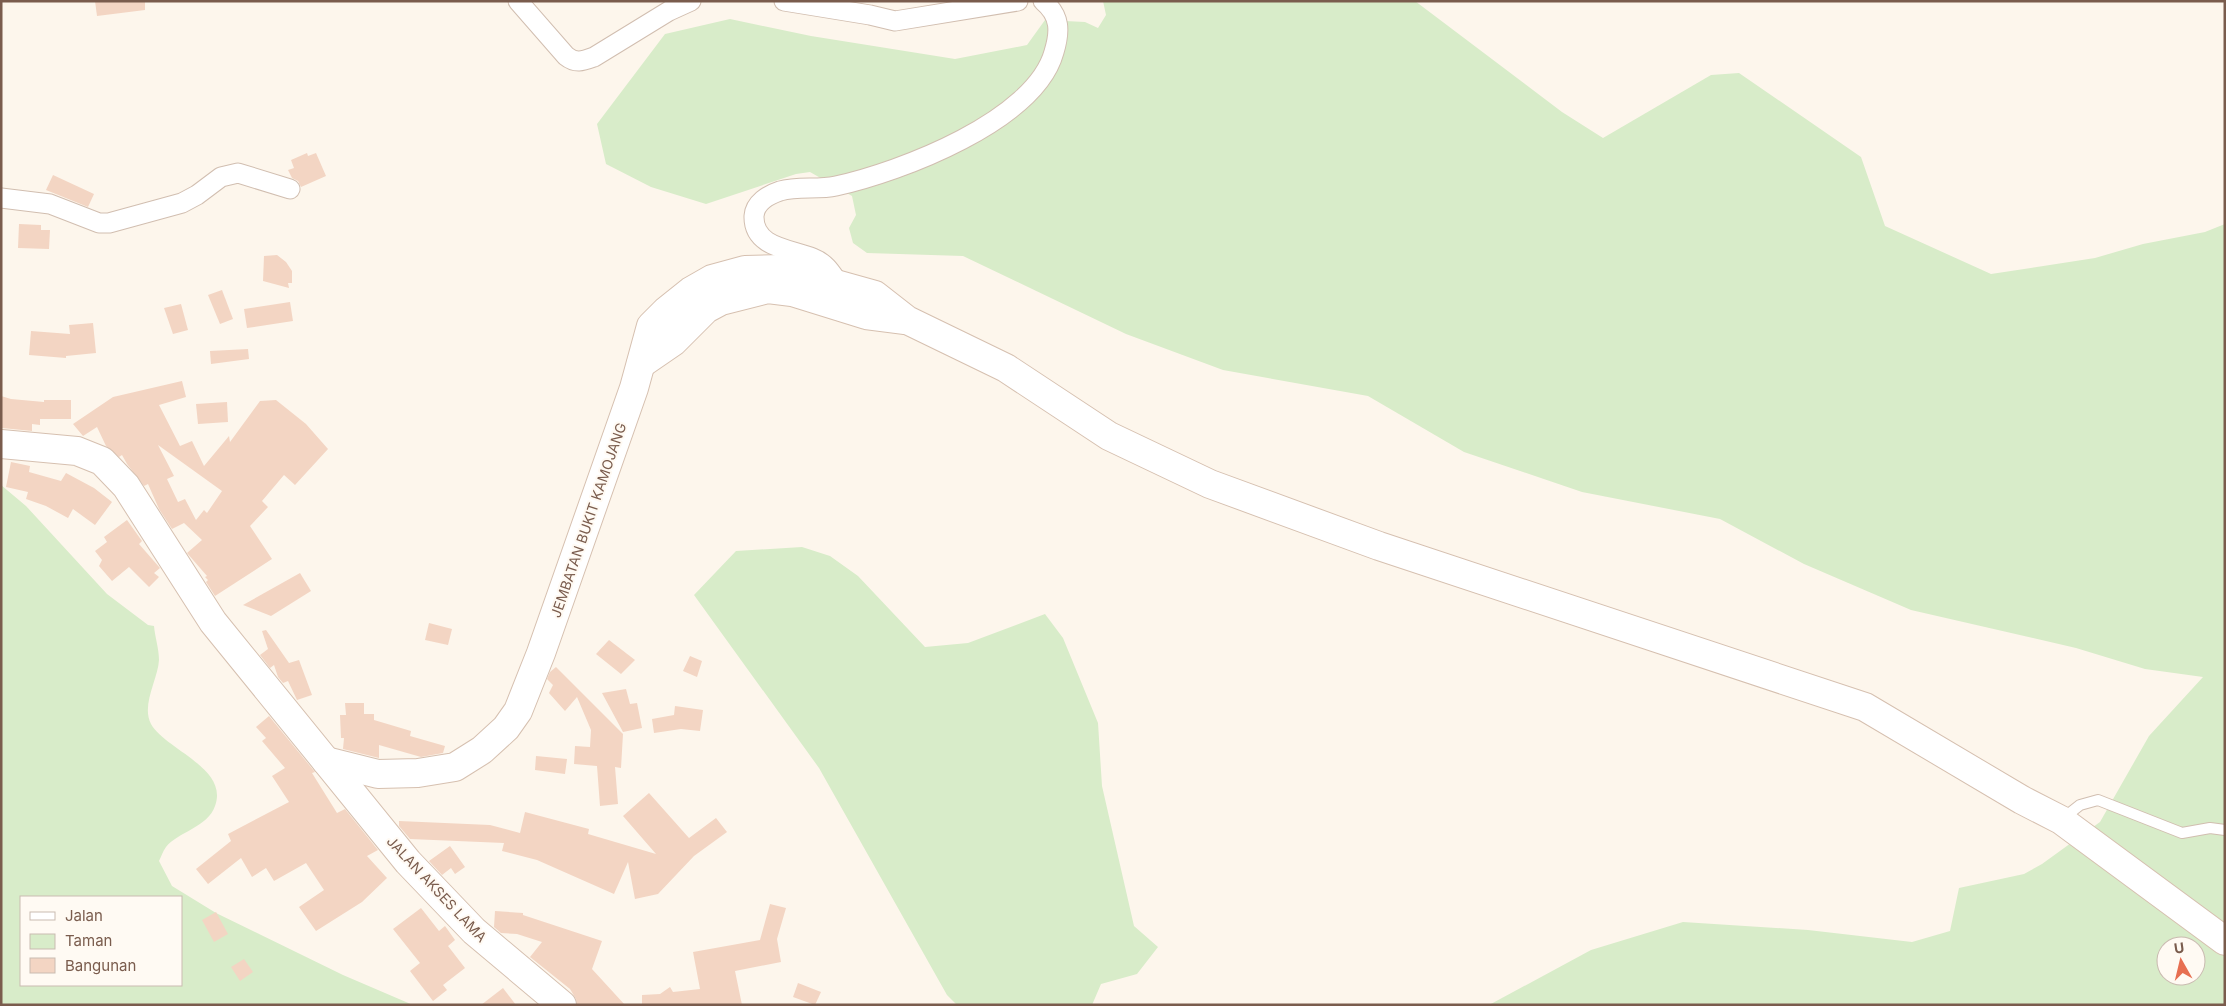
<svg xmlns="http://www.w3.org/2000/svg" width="2226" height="1006" font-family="Inter,sans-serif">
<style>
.green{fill:#d8ecc9;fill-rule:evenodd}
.building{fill:#f3d5c3;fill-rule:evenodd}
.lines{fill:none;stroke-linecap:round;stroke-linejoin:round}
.lane-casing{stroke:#d1beb0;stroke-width:12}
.street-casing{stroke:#d1beb0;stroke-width:21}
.secondary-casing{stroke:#d6c0b0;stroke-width:30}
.lane{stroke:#fff;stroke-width:10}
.street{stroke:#fff;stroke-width:19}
.secondary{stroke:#fff;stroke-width:28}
.labels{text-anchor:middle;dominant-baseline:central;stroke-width:4;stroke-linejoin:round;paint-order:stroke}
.street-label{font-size:14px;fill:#7a5c4d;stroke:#fffaf3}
</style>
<rect width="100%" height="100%" fill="#fdf6ec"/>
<g class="green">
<path d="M1103,1h312l147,111 41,26 108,-63 28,-2 122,84 24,69 106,48 104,-16 48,-14 62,-12 20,-8v781h-736l102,-55 92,-28 125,8 104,12 38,-11 9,-43 65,-14 18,-10 58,-42 49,-86 54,-59 -58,-8 -69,-21 -165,-38 -107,-46 -84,-45 -138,-27 -118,-40 -96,-56 -145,-26 -97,-36 -163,-78 -96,-3 -14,-10 -4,-15 7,-13 -4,-19 -42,-24 -14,2 -90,30 -55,-17 -45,-23 -9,-40 68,-90 65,-15 81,17 144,23 72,-14 18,-25 40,2 13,6 8,-13zM2166,946h30v30h-30z"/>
<path d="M1,485l25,21 81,88 41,31 6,1c1,11 5,23 5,34 -1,19 -18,45 -8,64 15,26 78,44 64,82 -7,21 -37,26 -49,41 -3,4 -5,10 -7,14l13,25 44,27 127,62 70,30h-412zM21,897h160v88h-160z"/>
<polygon points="802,547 830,556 858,576 925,647 968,643 1045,614 1063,638 1098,723 1102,786 1134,926 1158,947 1137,974 1101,984 1092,1005 957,1005 947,995 819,768 694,595 736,551"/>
</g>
<g class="building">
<polygon points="95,1 145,1 145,10 97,16"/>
<polygon points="307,153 308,156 316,153 326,176 301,187 298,181 292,178 288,170 294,168 291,160"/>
<polygon points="53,175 94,194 88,207 46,190"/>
<polygon points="19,224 41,225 41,230 50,230 49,249 18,248"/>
<polygon points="277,255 286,262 292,271 292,283 288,283 289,288 263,281 264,256"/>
<polygon points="222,290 233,319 220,324 208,295"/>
<polygon points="290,302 293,321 247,328 244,309"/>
<polygon points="181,304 188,330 173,334 164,308"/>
<polygon points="93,323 96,353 66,356 66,358 29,355 31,331 70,334 69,325"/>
<polygon points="248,349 249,359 211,364 210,351"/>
<path d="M182,381l4,16 -27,8 21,41 12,-5 12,25 25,-30 1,6 30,-41 16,-1 30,24 22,25 -33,36 -11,-10 -22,26 6,6 -18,19 22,33 -57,37 -9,-14 2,-2 -3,-3 2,-1 -20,-23 15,-13 -18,-17 -12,6 -13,-20 -11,-25 -4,2 -17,-22 -5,-9 -3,2 -13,-11 -9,-19 -14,9 -10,-12 40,-27zM158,445l64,46 -15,22 -3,-3 -8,10 -11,-21 -7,3 -11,-23 7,-3z"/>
<polygon points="1,396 11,399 44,402 44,400 71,400 71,419 40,419 40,425 32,424 32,431 2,428"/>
<polygon points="227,402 228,422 198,424 196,404"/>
<polygon points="11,462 30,466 29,472 61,481 66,473 94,488 112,502 95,525 73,509 68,518 46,506 26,499 28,492 6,487"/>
<polygon points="127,520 142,541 139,544 160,568 154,573 159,577 149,587 129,567 112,581 99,566 102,560 95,551 107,542 104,537"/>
<polygon points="300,573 311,591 271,616 243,605"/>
<polygon points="429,623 452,629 448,645 425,640"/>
<polygon points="266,630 289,663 299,660 312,695 297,700 288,681 283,683 278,677 274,665 270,668 260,655 268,649 262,631"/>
<polygon points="609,640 635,660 621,674 596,654"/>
<polygon points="690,656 702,661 697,677 683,671"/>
<polygon points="556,667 623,734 621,768 615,767 618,804 600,806 597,766 574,764 575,746 590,747 591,730 577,697 565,711 549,693 553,685 547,679 550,672"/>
<polygon points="626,689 630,704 637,703 642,728 623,732 602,693"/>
<polygon points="345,703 364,703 364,714 374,714 374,720 411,731 410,736 445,746 443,753 421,757 379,745 379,758 343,749 344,738 341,738 340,715 346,715"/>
<polygon points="675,706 703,710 700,731 681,729 654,733 652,719 674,715"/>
<polygon points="269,716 315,772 312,773 337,813 345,809 378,850 367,856 387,878 362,902 316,931 299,907 324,890 306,863 274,881 266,868 252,877 241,858 208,884 196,869 231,841 228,834 289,802 272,776 285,768 262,741 266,738 256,727"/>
<polygon points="536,756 567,759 565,774 535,770"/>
<polygon points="649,793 689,838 716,818 727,832 694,856 658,894 635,899 628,862 614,894 537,860 502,851 504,843 410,839 399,826 399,821 490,825 520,833 525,812 589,829 588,834 656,854 623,816"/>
<polygon points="450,846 465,867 455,874 451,868 442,875 429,861"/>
<polygon points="770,904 786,908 777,939 781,962 735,971 742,1005 642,1005 642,995 660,994 670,987 673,992 700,989 693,952 760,940"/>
<polygon points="421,908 439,931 445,926 455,940 448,946 465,968 443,985 447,990 433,1001 410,971 420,963 393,929"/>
<polygon points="495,911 523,913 523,915 602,941 592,969 625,1005 577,1005 576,999 570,989 530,957 542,942 517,934 501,933 494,927"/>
<polygon points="216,912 228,934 214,942 202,920"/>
<polygon points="244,959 253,972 240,981 231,967"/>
<polygon points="798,983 821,992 815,1005 793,997"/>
<polygon points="503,988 516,1005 481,1005"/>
</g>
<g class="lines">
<g class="lane-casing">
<polyline id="lane" points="2061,820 2080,805 2098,800 2182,833 2210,828 2225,830"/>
</g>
<g class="street-casing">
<g id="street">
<path d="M518,1l48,55c10,8 17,5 28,1l75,-46 22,-10"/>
<polyline points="784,1 870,15 895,21 1018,1"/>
<polyline points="1,198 50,204 99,223 109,223 182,203 197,195 221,177 238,173 290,189"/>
<path d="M839,284c-7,-10 -13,-21 -26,-26 -22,-9 -60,-10 -59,-42 1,-13 14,-21 26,-25 18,-5 38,-1 56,-5 64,-14 199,-65 218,-134 6,-20 7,-36 -11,-51"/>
</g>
</g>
<g class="secondary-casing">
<g id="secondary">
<polyline points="641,364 673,342 706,309 721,301 768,289 792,292 866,315 905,320"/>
<polyline points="1,444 77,451 102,461 126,486 213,622 408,862 474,931 562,1005"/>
<polyline points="326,761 378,774 418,773 455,767 482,750 506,728 518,711 541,653 634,388 651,326 666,311 691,291 712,279 745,270 782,269 875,295 907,320 1006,368 1109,436 1210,484 1379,546 1865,707 2022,800 2061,820 2225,941"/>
</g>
</g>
<use href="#lane" class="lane"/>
<use href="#street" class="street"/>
<use href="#secondary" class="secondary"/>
</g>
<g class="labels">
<g class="street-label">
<text transform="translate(588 520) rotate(-71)">JEMBATAN BUKIT KAMOJANG</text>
<text transform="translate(437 889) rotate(47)">JALAN AKSES LAMA</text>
</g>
</g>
<rect width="2226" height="1006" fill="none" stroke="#7a5c4d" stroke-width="5"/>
<rect x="20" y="896" width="162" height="90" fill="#fffaf3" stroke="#cabbb1"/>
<rect x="30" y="912" width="25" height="8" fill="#ffffff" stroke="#cabbb1"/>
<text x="65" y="921" font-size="15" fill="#7a5c4d">Jalan</text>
<rect x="30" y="934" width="25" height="15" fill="#d8ecc9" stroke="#cabbb1"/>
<text x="65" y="946" font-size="15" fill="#7a5c4d">Taman</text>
<rect x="30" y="958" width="25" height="15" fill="#f3d5c3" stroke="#cabbb1"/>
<text x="65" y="971" font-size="15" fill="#7a5c4d">Bangunan</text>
<g transform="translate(2181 961) rotate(352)"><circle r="24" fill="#fffaf3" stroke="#cabbb1"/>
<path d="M0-4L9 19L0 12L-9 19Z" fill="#e76f51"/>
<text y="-8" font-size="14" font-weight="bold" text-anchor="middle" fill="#7a5c4d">U</text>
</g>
</svg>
